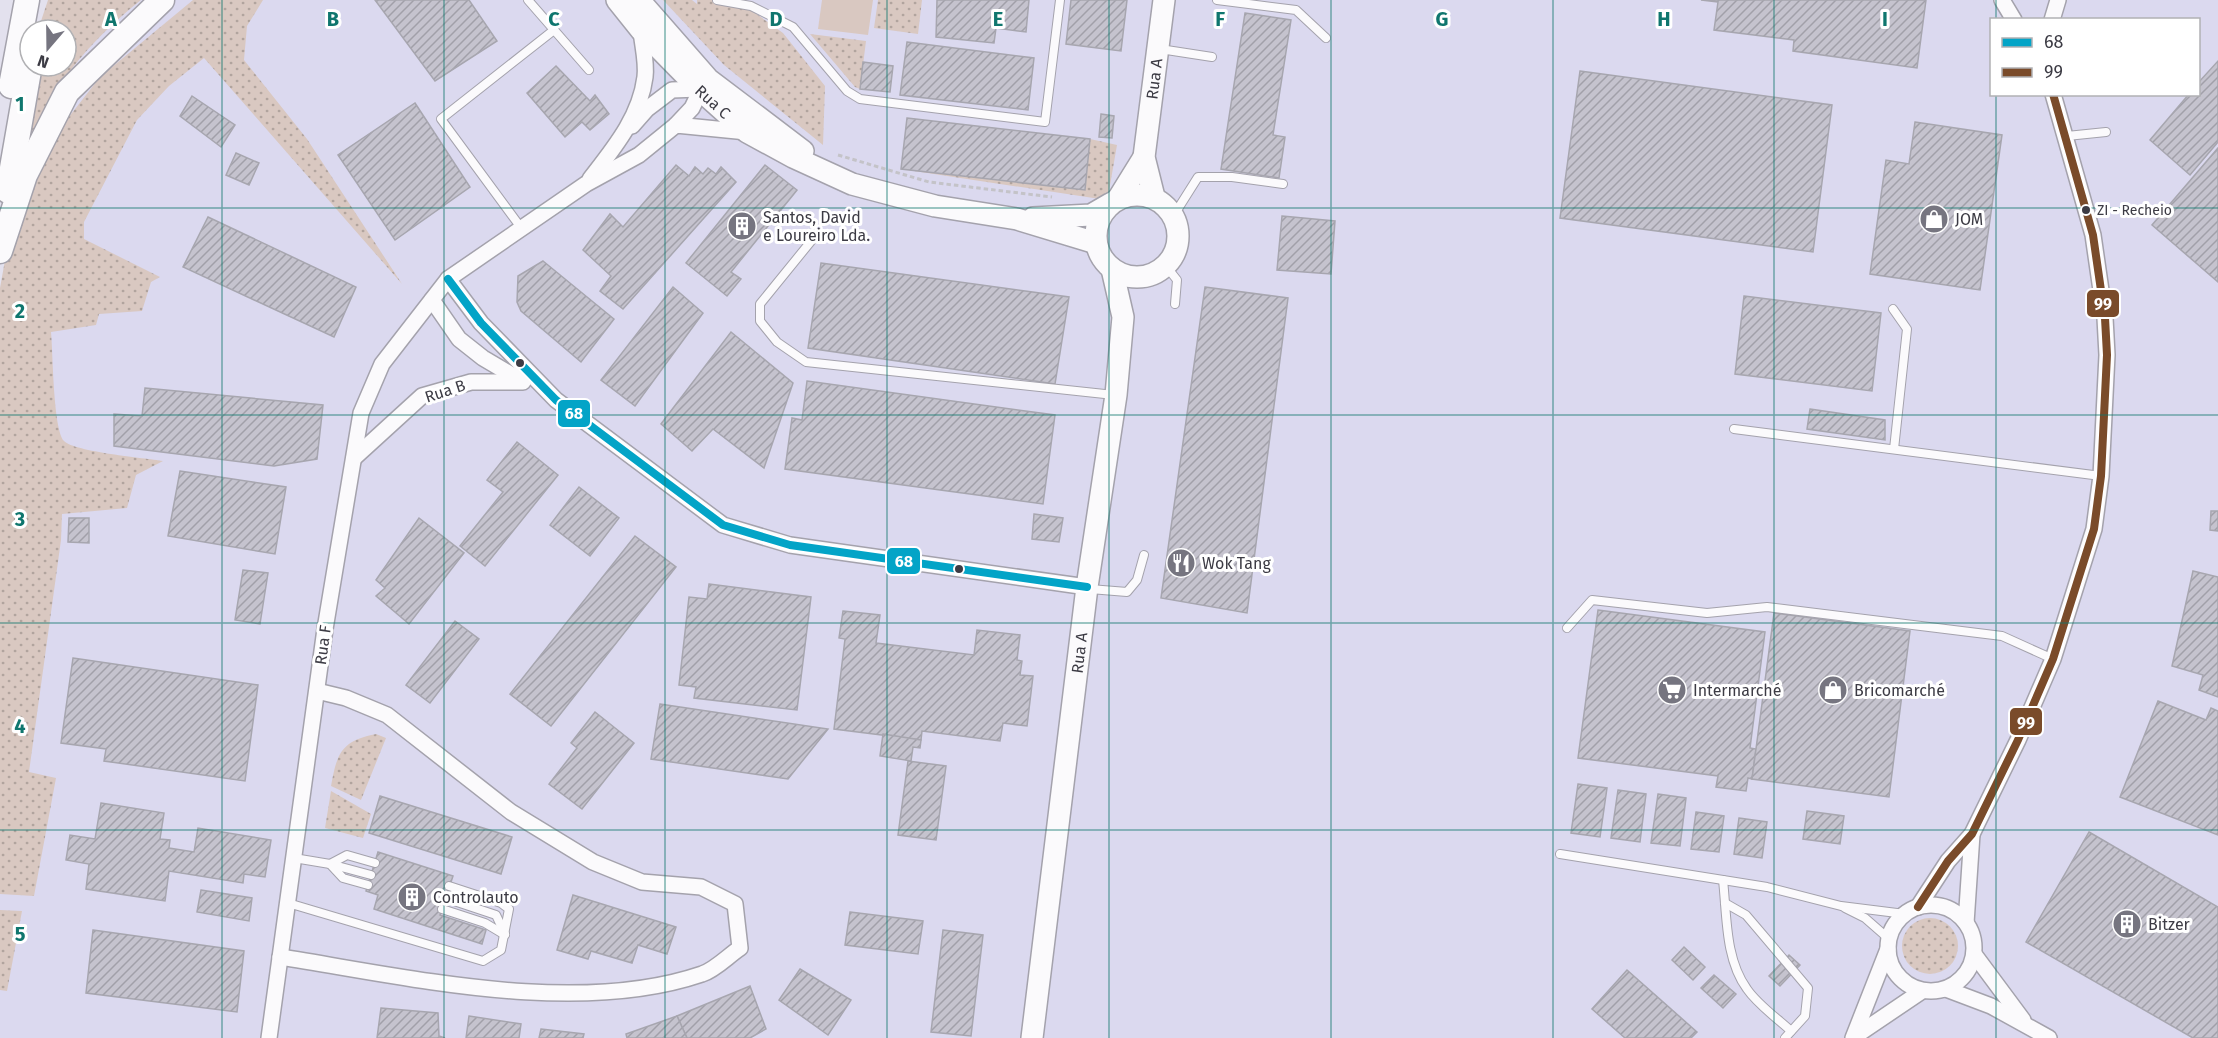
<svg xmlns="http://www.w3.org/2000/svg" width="2218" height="1038" font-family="'Fira Sans',sans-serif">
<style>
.built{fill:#dbd9ef;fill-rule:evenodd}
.grass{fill:url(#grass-dots)}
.garden{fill:#d9c8c1}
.building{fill:url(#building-hatch);stroke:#a7a6af;stroke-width:1.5}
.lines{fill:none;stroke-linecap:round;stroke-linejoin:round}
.lane-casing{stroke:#a4a2ac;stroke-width:10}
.street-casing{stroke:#a4a2ac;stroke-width:18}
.secondary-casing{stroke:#a4a2ac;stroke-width:24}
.primary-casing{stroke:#a4a2ac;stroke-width:27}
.path{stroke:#c4c3c8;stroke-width:3;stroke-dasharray:4.5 3;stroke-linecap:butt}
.lane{stroke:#fbfafc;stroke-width:8}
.street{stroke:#fbfafc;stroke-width:15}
.secondary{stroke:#fbfafc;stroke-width:21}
.primary{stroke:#fbfafc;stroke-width:24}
.bus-1-casing{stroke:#fff;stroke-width:12}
.bus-2-casing{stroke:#fff;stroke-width:12}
.bus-1{stroke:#03a4c7;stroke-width:8}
.bus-2{stroke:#7a4b2a;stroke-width:8}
.grid{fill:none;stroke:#0f766e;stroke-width:1.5;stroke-opacity:0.55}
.bus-dot{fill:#3c3b44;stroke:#fff;stroke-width:2}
.labels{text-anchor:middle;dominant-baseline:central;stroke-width:6;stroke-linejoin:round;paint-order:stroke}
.bus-label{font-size:14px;fill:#3c3b44;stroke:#fff;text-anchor:start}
.street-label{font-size:16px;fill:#3c3b44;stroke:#fff}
.poi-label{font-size:16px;fill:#3c3b44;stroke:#fff;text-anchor:start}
.grid-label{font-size:20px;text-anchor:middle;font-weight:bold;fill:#0f766e;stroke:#fff;stroke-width:6;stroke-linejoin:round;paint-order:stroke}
.line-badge{stroke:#fff;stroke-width:2}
.badge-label{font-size:16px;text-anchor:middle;font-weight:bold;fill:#fff}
</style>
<defs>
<pattern id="grass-dots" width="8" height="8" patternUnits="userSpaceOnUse" patternTransform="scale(1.5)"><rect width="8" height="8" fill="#d9c8c1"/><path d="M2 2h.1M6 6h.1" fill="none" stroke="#b1a49e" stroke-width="1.8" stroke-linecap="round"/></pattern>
<pattern id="building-hatch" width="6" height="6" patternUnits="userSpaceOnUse" patternTransform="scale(1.5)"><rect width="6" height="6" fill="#c5c3ce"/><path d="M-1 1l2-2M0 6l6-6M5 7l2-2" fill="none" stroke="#a1a0a9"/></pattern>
</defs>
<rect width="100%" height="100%" fill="#e3e1ee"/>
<path class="built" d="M53,0h2165v1038h-2218v-705l38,-267h28v-36zM1992,20h206v74h-206z"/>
<g class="grass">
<path d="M48,0h93c-54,43 -89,87 -117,150l8,-84h34v-36h-28z"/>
<path d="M193,0h70l-16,26 -3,34 63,79 95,145 -198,-226 -35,28 -32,34 -53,102v17l76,38 -9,5 -9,29 -43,3 -3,11 -45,7c2,20 2,97 13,109 11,11 81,17 99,20l-27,14 -9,33 -65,6 -1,26 -32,232 27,6 -22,118 -34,-2v-606l15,-83 46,-78 39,-50z"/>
<polygon points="663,0 692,0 697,4 697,0 737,0 783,33 825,86 823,145 724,65"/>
<polygon points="878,0 922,0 918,34 874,28"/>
<polygon points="810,34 866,41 860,89 855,87"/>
<polygon points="1090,139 1117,145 1109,191 1100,199 901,169 1085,189"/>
<path d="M376,734l10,4 -25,62 -30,-14c6,-33 10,-45 45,-52z"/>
<polygon points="331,791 371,814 363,838 325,828"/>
<polygon points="0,910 22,911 7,991 0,990"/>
<circle cx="1930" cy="946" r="28"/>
</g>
<polygon class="garden" points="822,0 873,0 868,35 818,29"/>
<g class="building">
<polygon points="375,0 469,0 497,41 435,81"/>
<polygon points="937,0 1029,0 1026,32 996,28 994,43 936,37"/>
<polygon points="1071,0 1127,0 1121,51 1066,44"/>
<polygon points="1701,0 1926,0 1917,68 1793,51 1794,40 1714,30 1718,2"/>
<polygon points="1245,13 1291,20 1273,135 1285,137 1279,178 1221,169"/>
<polygon points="907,42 1034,58 1028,110 900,95"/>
<polygon points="2218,61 2218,142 2190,175 2150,140 2189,94 2198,94 2198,83"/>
<polygon points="863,62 893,66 890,92 860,89"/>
<polygon points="556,66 590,101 595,95 609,114 590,130 582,122 565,137 527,93"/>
<polygon points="1580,71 1832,105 1813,252 1560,218"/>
<polygon points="192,96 235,125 221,147 180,116"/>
<polygon points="415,103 470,187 395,240 338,155"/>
<polygon points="1101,114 1114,116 1112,138 1099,137"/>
<polygon points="907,118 1090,139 1085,190 901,169"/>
<polygon points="1915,122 2002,135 1980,290 1870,274 1886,160 1909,164"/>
<polygon points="2218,148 2218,282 2152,225"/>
<polygon points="236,153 259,163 249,185 226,175"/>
<polygon points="676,165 689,176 695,167 703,174 708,168 716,174 721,167 736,182 623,309 600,291 611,276 583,250 610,214 623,227"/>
<polygon points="765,165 797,190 731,272 741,279 727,296 686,263"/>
<polygon points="1282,216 1335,221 1331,274 1277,270"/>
<polygon points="208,217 356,287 334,337 183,267"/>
<polygon points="543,261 614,319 581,362 521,311 517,302 518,276"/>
<polygon points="821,263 1069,297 1055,384 808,348"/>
<polygon points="673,287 703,313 635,406 601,380"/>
<polygon points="1205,287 1288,298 1247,613 1161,598"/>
<polygon points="1744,296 1881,313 1872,391 1735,374"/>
<polygon points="731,332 793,383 764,468 713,429 692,451 661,424"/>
<polygon points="807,381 1055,415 1043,504 785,469 792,418 802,420"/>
<polygon points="145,388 323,405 317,459 274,466 114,446 114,414 142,416"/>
<polygon points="1810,409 1885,420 1885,440 1807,429"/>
<polygon points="517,442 558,475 485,566 460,546 503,492 487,480"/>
<polygon points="180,471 286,487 275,554 168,536"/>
<polygon points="579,487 619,518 590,556 550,525"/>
<polygon points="2211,511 2218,511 2218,531 2210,530"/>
<polygon points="1034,514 1063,518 1059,542 1032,539"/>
<polygon points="69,518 89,518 89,543 68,542"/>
<polygon points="419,518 464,553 409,624 376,596 385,588 376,580"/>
<polygon points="635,536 676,567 551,726 510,694"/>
<polygon points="243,570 268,573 260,624 235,620"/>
<polygon points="2193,571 2218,577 2218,697 2199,690 2203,675 2172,666"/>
<polygon points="709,584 811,597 797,710 694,698 696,687 679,685 689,597 707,599"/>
<polygon points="1598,610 1765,632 1750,748 1756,749 1752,779 1748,778 1746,791 1716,787 1718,776 1578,758"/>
<polygon points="843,611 880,615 876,643 974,655 977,630 1020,635 1017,660 1022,661 1020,675 1033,676 1027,726 1003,723 1000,741 922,731 921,740 834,729 845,639 839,638"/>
<polygon points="1774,613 1910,631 1889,797 1752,779"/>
<polygon points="455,621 479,639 430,703 406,685"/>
<polygon points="73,658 258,685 245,781 104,761 106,749 61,743"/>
<polygon points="2158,701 2206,720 2211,708 2218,711 2218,835 2120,797"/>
<polygon points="660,704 828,729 788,779 651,759"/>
<polygon points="595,712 634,743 582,809 549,784 577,748 571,743"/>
<polygon points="883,734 921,740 920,748 913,747 911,761 880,756"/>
<polygon points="908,761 946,766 936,840 898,835"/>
<polygon points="1578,784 1607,788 1600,837 1571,833"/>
<polygon points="1618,790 1646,794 1640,842 1611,838"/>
<polygon points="1658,794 1686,798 1680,846 1651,843"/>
<polygon points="380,796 512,837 501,874 369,833"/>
<polygon points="101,803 164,813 160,839 170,840 169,848 194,852 198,828 271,840 265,877 244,874 243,883 169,871 165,901 86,889 89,864 66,860 70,835 95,839"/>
<polygon points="1807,811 1844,816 1840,844 1803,839"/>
<polygon points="1696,812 1724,816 1719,852 1691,849"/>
<polygon points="1739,818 1767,822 1762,858 1734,854"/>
<polygon points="2089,832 2218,907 2218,1038 2193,1038 2026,942"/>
<polygon points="378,852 453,876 440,915 486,930 482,944 374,909 378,895 366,891"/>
<polygon points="201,890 252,898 249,921 197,912"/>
<polygon points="573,895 676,927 667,954 638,945 632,963 591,951 588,959 557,950"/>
<polygon points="850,912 923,921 918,954 845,945"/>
<polygon points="93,930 244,951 237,1012 86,993"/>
<polygon points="943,930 983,935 971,1036 931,1032"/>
<polygon points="1684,947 1705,967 1693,980 1672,960"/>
<polygon points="1789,955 1800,965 1780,986 1769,976"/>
<polygon points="800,969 851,1000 828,1035 779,1000"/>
<polygon points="1627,970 1697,1032 1691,1038 1625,1038 1592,1009"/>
<polygon points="1714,975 1736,994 1723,1008 1701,988"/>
<polygon points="750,986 766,1029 750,1038 687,1038 677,1016"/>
<polygon points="381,1008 438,1013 439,1036 445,1038 377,1038"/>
<polygon points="469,1016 521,1024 519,1038 466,1038"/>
<polygon points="677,1016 687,1038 627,1038 626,1034"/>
<polygon points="541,1029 584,1034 583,1038 539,1038"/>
</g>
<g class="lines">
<g class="lane-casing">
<g id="lane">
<polyline points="528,0 589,70"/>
<polyline points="717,0 751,6 793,27 847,91 860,99 1045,122 1060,0"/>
<polyline points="1217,0 1296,10 1326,38"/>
<polyline points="1160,49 1212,57"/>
<polyline points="2067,136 2106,132"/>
<polyline points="1174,215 1198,177 1232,177 1283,184"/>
<polyline points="522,229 441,119 554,30"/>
<polyline points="812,240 760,304 760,321 777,342 806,362 1114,395"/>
<polyline points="1166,266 1177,280 1175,304"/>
<polyline points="1893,309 1907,329 1894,449"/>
<polyline points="1734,429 2101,476"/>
<polyline points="1090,589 1127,592 1137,580 1144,555"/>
<polyline points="1567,628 1592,600 1707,613 1767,607 2002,636 2053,659"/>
<polyline points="1560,854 1767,887 1841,906 1905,914"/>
<polyline points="294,858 330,864 343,878 368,885"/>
<polyline points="330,864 347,855 375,863"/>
<polyline points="330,864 371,875"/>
<path d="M1723,880c4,36 2,79 24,109 11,16 30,29 44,42"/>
<polyline points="445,898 496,915 505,934"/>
<polyline points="288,903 483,961 501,950 509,909 501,903 449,886"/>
<polyline points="1725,903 1746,915 1808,988 1805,1016 1785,1038"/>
<polyline points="1845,908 1865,918 1889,939"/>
<polyline points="442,909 485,923 505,935"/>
</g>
</g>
<g class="street-casing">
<g id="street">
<polyline points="2002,0 2014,20"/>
<polyline points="2052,20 2058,0"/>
<polyline points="676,125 692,108 704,83"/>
<polyline points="632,126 647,109 672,90 699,89"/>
<path d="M590,179c24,-31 50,-62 55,-102 2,-15 -3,-33 -4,-47"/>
<polyline points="448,279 481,323 556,400 723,525 790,545 1087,587"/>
<polyline points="432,300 459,339 483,358 522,381"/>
<polyline points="354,458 422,396 471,382 523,382"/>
<circle cx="1931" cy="948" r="43"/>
<polyline points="1918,907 1948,861 1972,834 2018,740 2053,659 2094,529 2101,476 2107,355 2105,318 2093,235 2053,94"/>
<polyline points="1966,923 1972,834"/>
<polyline points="1974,954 2023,1020"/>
<path d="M280,957c129,20 296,60 422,17 13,-4 26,-18 38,-26l-5,-44 -34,-17 -59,-5 -49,-20 -82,-50 -124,-97 -41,-17 -29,-7"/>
<polyline points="1946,989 1991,1006 2049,1038"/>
<polyline points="1854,1037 1922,991"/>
<polyline points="269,1038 325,629 361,413 382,364 448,279 586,184 639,155 676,125 747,132"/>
<polyline points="1853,1038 1888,949"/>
</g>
</g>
<g class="secondary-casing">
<g id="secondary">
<path id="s1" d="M617,0l24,30 58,59 48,43 46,25 59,27 83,22 82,13 79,24"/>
<polyline points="639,0 708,79 803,151"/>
<circle cx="1137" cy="236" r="41"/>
<path id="s2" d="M1154,197l-10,-40 20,-157"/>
<polyline points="1118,199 1144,157"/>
<polyline points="1033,218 1091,215 1110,204"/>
<path id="s3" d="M1032,1038l55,-451 29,-192 7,-78 -11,-48"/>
</g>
</g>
<g class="primary-casing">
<g id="primary">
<polyline points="11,86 27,0"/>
<polyline points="8,191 30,65"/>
<polyline points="0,251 25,175 67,92 162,0"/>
</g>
</g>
<polyline class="path" points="838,155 929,182 1052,197"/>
<use href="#lane" class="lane"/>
<use href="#street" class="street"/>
<use href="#secondary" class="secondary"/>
<use href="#primary" class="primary"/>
<g class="bus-1-casing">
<polyline id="bus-1" points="448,279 481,323 556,400 723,525 790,545 1087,587"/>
</g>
<g class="bus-2-casing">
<polyline id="bus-2" points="1918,907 1948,861 1972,834 2018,740 2053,659 2094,529 2101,476 2107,355 2105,318 2093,235 2053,94"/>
</g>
<use href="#bus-1" class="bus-1"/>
<use href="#bus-2" class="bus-2"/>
</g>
<path class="grid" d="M222,0v1038M444,0v1038M665,0v1038M887,0v1038M1109,0v1038M1331,0v1038M1553,0v1038M1774,0v1038M1996,0v20M1996,94v944M0,208h2218M0,415h2218M0,623h2218M0,830h2218"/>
<defs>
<g id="shop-disc" transform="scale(1.5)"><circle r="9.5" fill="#767580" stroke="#fff"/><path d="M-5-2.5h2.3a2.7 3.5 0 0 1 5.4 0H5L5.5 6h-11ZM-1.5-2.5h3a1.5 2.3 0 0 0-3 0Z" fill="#fff"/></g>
<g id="building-disc" transform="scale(1.5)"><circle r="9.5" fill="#767580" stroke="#fff"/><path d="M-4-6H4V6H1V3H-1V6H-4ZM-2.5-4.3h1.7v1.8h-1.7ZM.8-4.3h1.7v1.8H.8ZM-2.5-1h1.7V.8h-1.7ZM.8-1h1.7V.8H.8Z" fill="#fff"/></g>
<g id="restaurant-disc" transform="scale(1.5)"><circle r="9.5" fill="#767580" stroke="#fff"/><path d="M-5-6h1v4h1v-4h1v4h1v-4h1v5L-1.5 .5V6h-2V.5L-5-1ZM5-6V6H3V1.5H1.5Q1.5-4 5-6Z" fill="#fff"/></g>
<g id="supermarket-disc" transform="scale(1.5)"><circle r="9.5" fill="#767580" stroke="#fff"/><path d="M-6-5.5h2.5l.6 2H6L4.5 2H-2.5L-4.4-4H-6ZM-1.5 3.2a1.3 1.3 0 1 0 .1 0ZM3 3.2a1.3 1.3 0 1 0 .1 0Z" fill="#fff"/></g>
</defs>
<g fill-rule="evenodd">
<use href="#shop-disc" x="1934" y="219"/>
<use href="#building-disc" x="742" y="226"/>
<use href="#restaurant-disc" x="1181" y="563"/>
<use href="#supermarket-disc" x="1672" y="690"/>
<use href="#shop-disc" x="1833" y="690"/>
<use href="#building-disc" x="412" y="897"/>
<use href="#building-disc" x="2127" y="924"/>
</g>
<g class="bus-dot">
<circle cx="2086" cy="210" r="5"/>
<circle cx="520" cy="363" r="5"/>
<circle cx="959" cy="569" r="5"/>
</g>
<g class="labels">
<g class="bus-label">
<text x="2097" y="210">ZI - Recheio</text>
</g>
<g class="street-label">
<text stroke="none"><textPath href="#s2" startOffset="120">Rua A</textPath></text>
<text stroke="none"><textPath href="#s1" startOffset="140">Rua C</textPath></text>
<text transform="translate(445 391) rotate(-18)">Rua B</text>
<text transform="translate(323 645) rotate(-82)">Rua F</text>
<text stroke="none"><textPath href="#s3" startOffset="388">Rua A</textPath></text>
</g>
<g class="poi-label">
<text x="763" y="217">Santos, David<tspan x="763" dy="18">e Loureiro Lda.</tspan></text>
<text x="1955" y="219">JOM</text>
<text x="1202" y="563">Wok Tang</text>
<text x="1693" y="690">Intermarché</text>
<text x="1854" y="690">Bricomarché</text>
<text x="433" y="897">Controlauto</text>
<text x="2148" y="924">Bitzer</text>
</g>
</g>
<g class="grid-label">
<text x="111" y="26">A</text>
<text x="333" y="26">B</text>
<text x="554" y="26">C</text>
<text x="776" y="26">D</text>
<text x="998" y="26">E</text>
<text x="1220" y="26">F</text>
<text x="1442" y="26">G</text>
<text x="1664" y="26">H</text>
<text x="1885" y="26">I</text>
<text x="20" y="111">1</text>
<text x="20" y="318">2</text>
<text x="20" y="526">3</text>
<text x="20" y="733">4</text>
<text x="20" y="941">5</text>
</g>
<g class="line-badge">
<rect x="2086" y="289" width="34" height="29" rx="6" fill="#7a4b2a"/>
<rect x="557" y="399" width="34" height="29" rx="6" fill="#03a4c7"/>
<rect x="886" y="547" width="35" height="28" rx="6" fill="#03a4c7"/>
<rect x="2009" y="707" width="34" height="29" rx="6" fill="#7a4b2a"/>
</g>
<g class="badge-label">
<text x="2103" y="309">99</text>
<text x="574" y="419">68</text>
<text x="904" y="567">68</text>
<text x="2026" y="728">99</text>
</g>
<rect x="1990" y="18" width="210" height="78" fill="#ffffff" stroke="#b1b1b4" stroke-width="1.5"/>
<rect x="2002" y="38" width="30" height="9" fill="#03a4c7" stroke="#b1b1b4" stroke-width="1.5"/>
<text x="2044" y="48" font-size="18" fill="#3c3b44">68</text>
<rect x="2002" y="68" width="30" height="9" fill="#7a4b2a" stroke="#b1b1b4" stroke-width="1.5"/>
<text x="2044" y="78" font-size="18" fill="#3c3b44">99</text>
<g transform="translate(48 48) rotate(200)"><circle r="28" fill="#ffffff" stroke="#b1b1b4" stroke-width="1.5"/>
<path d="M0-4.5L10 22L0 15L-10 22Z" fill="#767580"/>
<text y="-9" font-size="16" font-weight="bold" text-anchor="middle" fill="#3c3b44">N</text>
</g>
</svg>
